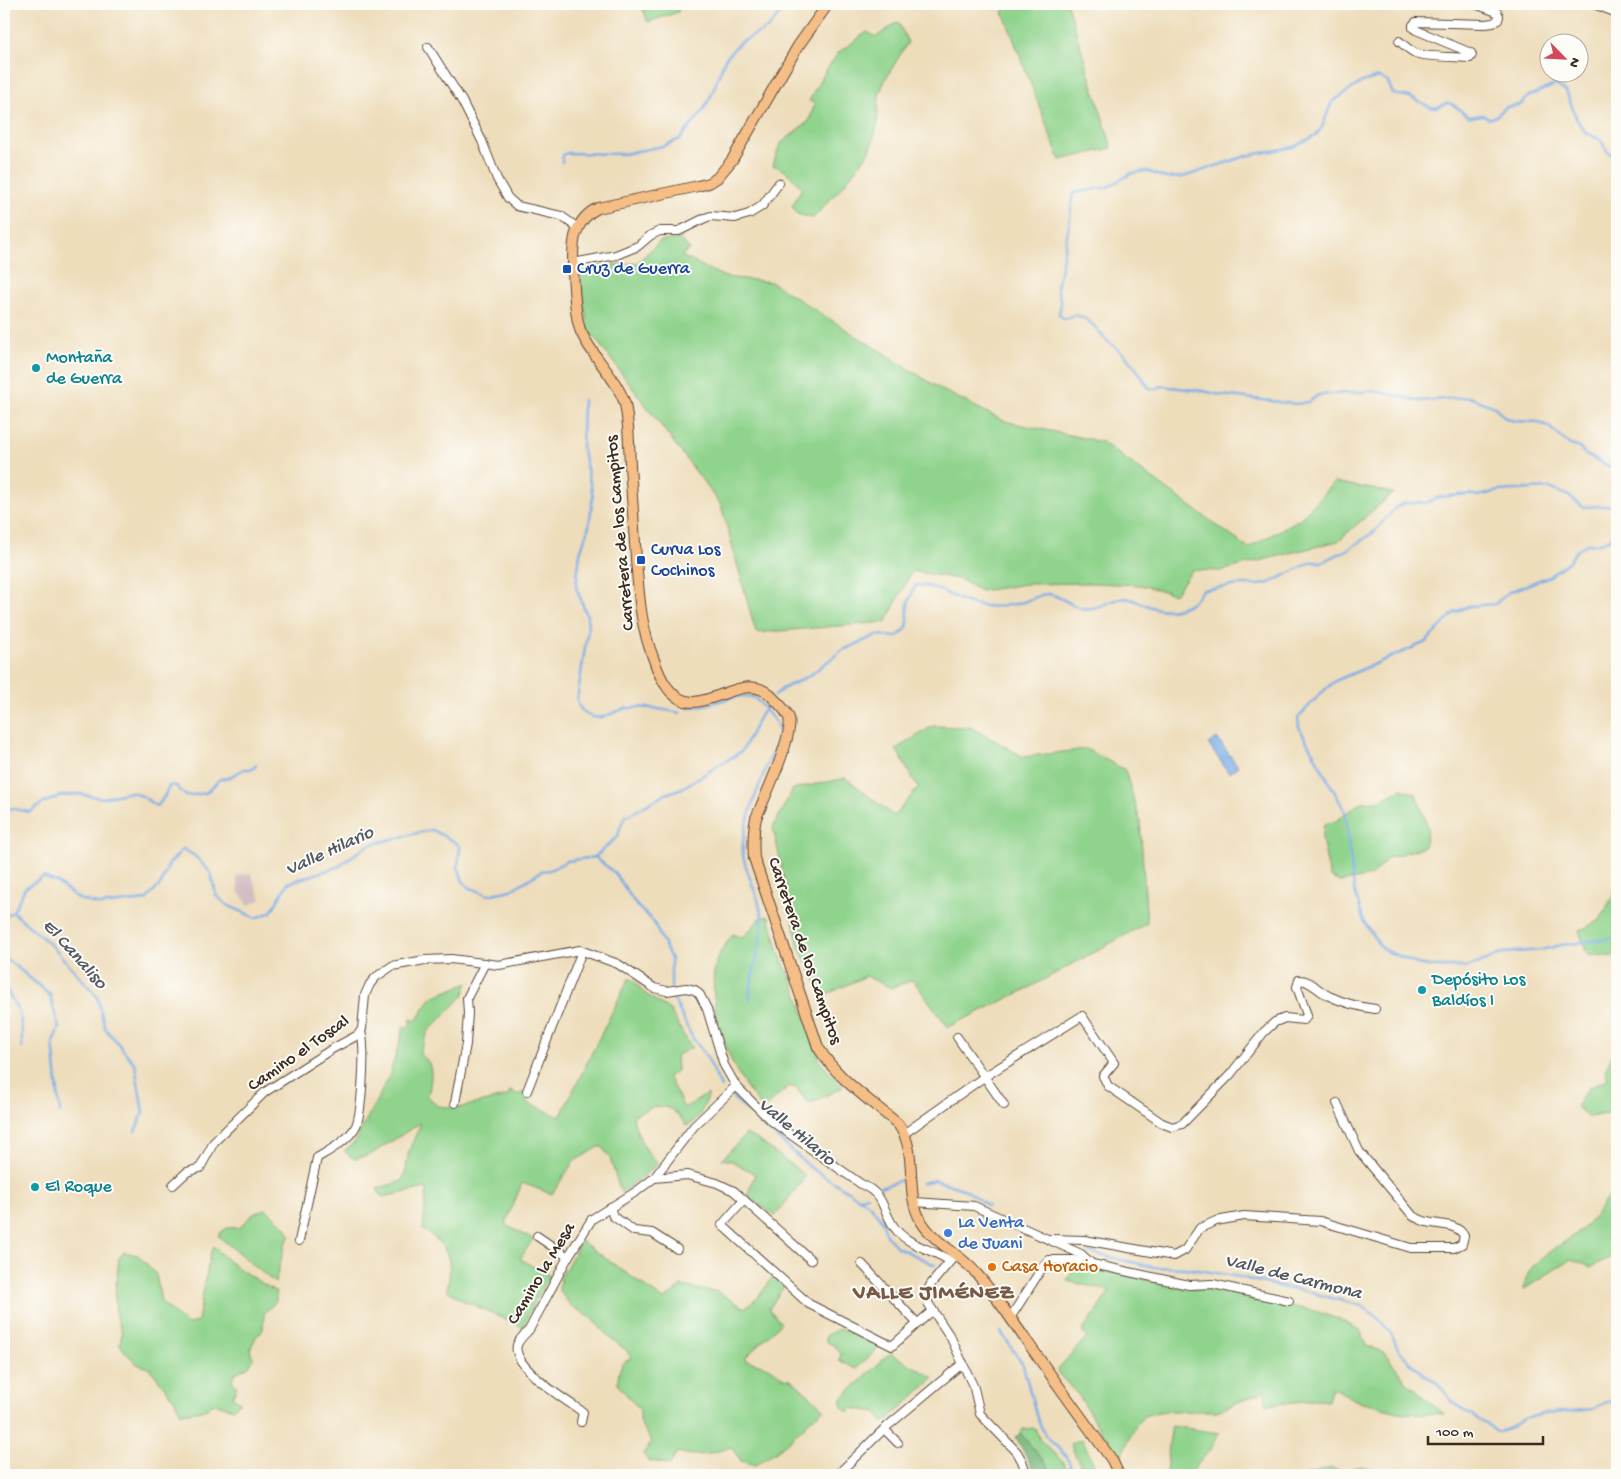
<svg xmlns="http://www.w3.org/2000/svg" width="1621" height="1479" font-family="'Gochi Hand',sans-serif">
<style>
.industrial{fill:#d2bec2}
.green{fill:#8fd38c;stroke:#657e55}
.forest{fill:#73b578;stroke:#57704b}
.water{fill:#79ade6;stroke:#5a6c82}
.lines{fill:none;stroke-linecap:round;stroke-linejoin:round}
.stream{stroke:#79ade6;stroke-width:2.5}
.minor-casing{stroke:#564536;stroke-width:10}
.major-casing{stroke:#564536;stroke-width:12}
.minor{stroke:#fff;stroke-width:8}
.major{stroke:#f6be87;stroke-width:10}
.transit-dot{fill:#1a4fb4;stroke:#fdfcf7;stroke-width:2}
.culture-dot{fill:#0f9aa8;stroke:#fdfcf7;stroke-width:2}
.shop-dot{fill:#3f7fe0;stroke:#fdfcf7;stroke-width:2}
.food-dot{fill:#e8710a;stroke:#fdfcf7;stroke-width:2}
.labels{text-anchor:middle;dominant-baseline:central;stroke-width:4;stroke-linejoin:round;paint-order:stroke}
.transit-label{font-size:18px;fill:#164399;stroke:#fdfcf7;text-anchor:start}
.culture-label{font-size:18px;fill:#0d838f;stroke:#fdfcf7;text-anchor:start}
.street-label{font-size:18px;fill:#3b2a1e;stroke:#fdfcf7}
.shop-label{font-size:18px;fill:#366cbe;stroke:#fdfcf7;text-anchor:start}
.food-label{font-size:18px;fill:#c56008;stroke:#fdfcf7;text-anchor:start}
.water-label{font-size:19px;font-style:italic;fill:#515864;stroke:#fdfcf7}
.district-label{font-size:22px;font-weight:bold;letter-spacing:1px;fill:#765a46;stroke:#fdfcf7}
</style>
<rect width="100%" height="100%" fill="#fdfcf7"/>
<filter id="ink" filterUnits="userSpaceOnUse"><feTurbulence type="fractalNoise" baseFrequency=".02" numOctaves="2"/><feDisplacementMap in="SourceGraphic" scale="10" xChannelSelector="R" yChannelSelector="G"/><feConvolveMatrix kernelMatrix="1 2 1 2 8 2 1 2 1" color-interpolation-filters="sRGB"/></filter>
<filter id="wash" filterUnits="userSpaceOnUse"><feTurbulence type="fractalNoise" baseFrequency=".0096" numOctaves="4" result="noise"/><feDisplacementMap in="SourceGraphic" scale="20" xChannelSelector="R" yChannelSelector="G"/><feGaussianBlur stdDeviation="1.12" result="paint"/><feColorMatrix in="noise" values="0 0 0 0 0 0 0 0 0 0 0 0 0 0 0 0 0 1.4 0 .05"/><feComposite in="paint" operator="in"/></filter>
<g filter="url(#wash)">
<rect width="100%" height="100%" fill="#edb"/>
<polygon class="industrial" points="251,873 261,899 249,905 239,893 236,876"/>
<g class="green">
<polygon points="641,4 680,4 678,12 648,22"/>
<polygon points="1000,4 1067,4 1112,148 1060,160"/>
<polygon points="898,22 908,42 886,78 879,95 877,126 870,151 842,187 813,218 797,214 792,206 802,188 785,171 773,165 780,144 809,121 815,103 809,101 821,78 838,53 867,32 876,37"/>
<polygon points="679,239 690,249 681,256 725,277 771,282 942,390 1004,421 1102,442 1248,548 1300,519 1334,482 1393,493 1338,541 1220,571 1192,570 1175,594 1140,585 1094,583 1026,584 981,591 959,579 912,571 886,622 756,633 721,505 588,329 579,267 637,263 660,241"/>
<polygon points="933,726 970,727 1024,757 1086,749 1125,770 1140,821 1147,923 1025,990 948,1027 913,980 891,988 866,976 823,996 799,948 773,827 793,789 846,778 894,816 918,788 896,749"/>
<polygon points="1401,789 1416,794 1428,828 1424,847 1388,858 1371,876 1340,882 1330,877 1322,839 1324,825 1338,820 1361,802 1379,801"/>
<polygon points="1617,888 1617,957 1587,954 1579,931 1600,920"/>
<path d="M769,916l11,40 16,34 25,73 22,24 -34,17 -13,-16 -7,-2 -26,23c-9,-12 -20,-25 -27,-39 -14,-27 -31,-83 -18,-113 3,-8 10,-15 15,-23l10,4 18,-21z"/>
<path d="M629,978l5,3 10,12 26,17 13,24 9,13 -16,9 1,15 -9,5 16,32 24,-14c-2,11 -10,28 -22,32 -15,-25 -30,-23 -53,-10 3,18 12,35 25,48l-37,29 -11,-35 -9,-12 -27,15 -22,33 -30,-11 -17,42 28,14 -13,20 30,17 -14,23 -13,28 -61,-27 -15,-10c6,-30 3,-43 -24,-60l4,-42 -45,9 -5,-8 25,-8 4,-11 3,-20 11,-24v-3l-50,32 -16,4 -10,-8 10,-8 35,-66 15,-50h5l2,-8 5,2 16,-24 36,-14 -5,13 -35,36 -9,22c17,8 12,27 9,42l9,10 21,2 50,-12 2,-5 10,4 2,-3 7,4 -3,6 34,15z"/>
<polygon points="1617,1044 1617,1112 1589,1117 1576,1107 1589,1087 1608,1079 1605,1070"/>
<polygon points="746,1134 758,1140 806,1176 775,1216 747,1196 755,1174 732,1161 722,1159"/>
<path d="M1617,1181v73l-26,13 -20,-8 -48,31c6,-36 37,-40 60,-62 14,-13 25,-30 34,-47z"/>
<path d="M266,1209l19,17 5,9 -5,10 -10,38 -57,-47c7,-9 10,-9 21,-8l15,-15z"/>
<path d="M581,1241l83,59 18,-14 26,5h9l27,17c13,-6 21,-20 29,-32l11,10 -15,23 12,14 -37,36c9,4 21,6 28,10 8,5 9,10 19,10l33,30c-13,9 -22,20 -33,30 -11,10 -23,18 -36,26l-14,-4 -10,-14c-23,7 -31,11 -54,5l-7,13 -22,-5 -5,-6 9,-12 -12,-19v-13l-22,-25c0,-13 1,-21 13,-27l-4,-7 -20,-16 -16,-17 -21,-13 -11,-15 2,-13z"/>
<path d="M214,1246c15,20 41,32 62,46v9l-12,13 -1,16 -7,7 -6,12 3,10 -4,7 -15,8 -2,7 5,6 -5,10 8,5 -7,7 -19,-6 -11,7 -22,3 -7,-14 -24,-30 -13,-5 -12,-12 -5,-8 2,-11 -6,-17 -1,-20 4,-38 5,-6 14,3 18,19 5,28 26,23 11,-4 12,-67z"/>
<polygon points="1077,1264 1187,1289 1215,1289 1318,1312 1338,1319 1360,1330 1366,1346 1384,1352 1407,1382 1444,1414 1403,1413 1359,1402 1334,1388 1331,1389 1328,1401 1314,1400 1266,1405 1265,1391 1217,1411 1174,1411 1158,1412 1144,1416 1136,1425 1119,1460 1079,1396 1056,1371 1087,1337 1082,1332 1110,1291 1067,1281"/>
<polygon points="839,1329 881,1346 856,1369 839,1360 841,1354 836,1347 826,1341 826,1335"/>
<polygon points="890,1353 934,1378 884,1423 875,1412 853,1408 848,1412 842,1407 842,1398"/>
<polygon points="1171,1426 1219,1433 1213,1446 1189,1475 1166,1475"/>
<polygon points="1035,1428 1040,1440 1062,1461 1070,1475 1050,1475 1048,1466 1020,1433 1023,1429"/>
<polygon points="1082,1439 1096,1469 1085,1474 1070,1444"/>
<polygon points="1363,1466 1387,1475 1304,1475 1332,1468 1339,1471"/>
</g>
<polygon class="forest" points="1020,1433 1048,1466 1050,1475 1036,1475 1016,1437"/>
<polygon class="water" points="1217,738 1238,766 1229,773 1208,744"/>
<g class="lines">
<g class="stream">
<path d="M1617,159l-11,-9 -5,-10 -15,-7 -9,-13 -11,-29 -11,-6 -26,11 -9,9 -14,2 -10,9 -7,3 -5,-4c-5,0 -11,3 -16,1 -15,-8 -13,-19 -32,-8l-6,-1 -20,-10 -17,-3 -5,-12 -9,-5 -17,5 -30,20 -10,25 -6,8 -23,12 -47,9 -63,21 -17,1 -19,-7 -15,2 -24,14 -34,6 -2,5 -2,22 -13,68 4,15 -2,11 6,5 9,-4 9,2 11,9 12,14 18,14 14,17 11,17 6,1 7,-3 41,5 18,4 75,9 13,-2 9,-7 58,-4 44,10 49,-4 26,10 9,10 10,4 24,1 11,5 21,18 8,2 8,8 31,15"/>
<polyline points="562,162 563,155 567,153 623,154 663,146 680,139 702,112 711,96 725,59 739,43 768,28 788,4"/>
<path d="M583,400l-1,47 11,49 -4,30 -9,27 -4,34 11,29 1,12 -11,72c1,7 4,11 11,15 15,8 25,-5 41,-7 17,-2 34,1 51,5"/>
<polyline points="1617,537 1596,544 1587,544 1577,550 1569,561 1550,576 1509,592 1495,604 1469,606 1454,613 1426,642 1335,681 1319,695 1298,718 1299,727 1345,811 1354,889 1364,922 1382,949 1417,964 1436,967 1465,967 1479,963 1504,953 1541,950 1561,945 1617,938"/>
<path d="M774,696l8,-7 27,-13 32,-25 36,-16 19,2c18,-11 10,-15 12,-32 1,-6 5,-14 8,-20 21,-1 40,16 61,20 16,3 36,1 52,-5 5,-2 12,-6 18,-6 11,0 21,10 31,13 19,6 30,-8 47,-9 4,0 7,2 11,3 15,6 27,12 43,7 11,-4 17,-7 23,-18l38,-5h20l9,-2 43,-21h10l27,-13 25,-17 22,-25 9,-4h20l15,-6 30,-3 8,2 20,-5 51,-3 18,7 16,12 34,-2"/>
<path d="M689,707c18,2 50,-17 65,-9 5,3 9,9 13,14 7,7 12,13 12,24 -11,28 -40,92 -36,119 4,24 19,43 19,70 0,25 -13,49 -12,74"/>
<path d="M4,810l5,-2 21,4 13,-9 17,-7 19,-2 23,4 29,-6 11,4 14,10c5,-2 11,-14 13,-20l6,-1 11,11 20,-3 14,-14 8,-1 16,-9h9l3,-4"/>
<polyline points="595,857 618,836 621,825 625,817 666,794 682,788 742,751 760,716 771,700"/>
<polyline points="13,912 52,946 97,996 105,1028 135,1064 143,1113 135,1131"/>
<polyline points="4,917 13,912 25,888 43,877 56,882 79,899 100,905 146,900 161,884 169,864 183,849 195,856 211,873 216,895 227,905 256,918 271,912 288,883 340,866 352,856 369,845 417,833 432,830 455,842 460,847 458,867 463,881 468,887 488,895 511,890 542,871 550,870 567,861 595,857 615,873 637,906 653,921 671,959 671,987"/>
<polyline points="4,958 17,967 50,995 59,1028 53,1042 60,1113"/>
<polyline points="4,985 19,1012 22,1031 22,1048"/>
<polyline points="672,995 692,1037 708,1059 721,1087"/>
<polyline points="730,1095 811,1168 870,1205 882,1221 887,1236 897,1247 935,1265"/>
<polyline points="922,1183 935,1180 966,1190 988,1206"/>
<polyline points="880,1187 902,1180"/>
<polyline points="860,1198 867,1196"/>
<polyline points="1087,1252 1153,1267 1186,1268 1235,1276 1286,1288 1301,1290 1362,1306 1375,1315 1390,1332 1400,1352 1425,1376 1436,1381 1451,1400 1464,1411 1499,1432 1511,1428 1523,1419 1543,1414 1593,1409 1617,1397"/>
<polyline points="1001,1332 1023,1365 1037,1418 1045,1435 1064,1454 1069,1462 1073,1475"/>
</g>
</g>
</g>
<g filter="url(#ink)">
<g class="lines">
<g class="minor-casing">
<g id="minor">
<polyline points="1594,4 1617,13"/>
<path d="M1399,41c5,4 10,9 16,12 7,4 44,4 55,5l2,-3 -1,-2 -55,-23 -3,-2v-3l3,-3 69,2 8,-1 5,-3 1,-4 -2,-4 -22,-8"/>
<polyline points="428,47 462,101 482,141 497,179 508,198 517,206 561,216 578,228"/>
<polyline points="573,263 616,255 638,246 651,235 660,231 679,231 705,218 711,216 735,218 749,214 762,206 779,183"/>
<polyline points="957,1037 1004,1105"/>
<polyline points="527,1091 582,951"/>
<polyline points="455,1103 466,1044 468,1013 467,998 485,963"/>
<path d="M905,1133l79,-56 98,-61 32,47 -11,13 5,10 54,37 10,4 10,-3 48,-49 34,-43 11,-10 10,-4 19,2 3,-5 -10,-28 2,-7c11,-1 20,12 30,16 15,7 30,11 46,13"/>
<polyline points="654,1178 687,1175 717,1183 734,1191 811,1260"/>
<path d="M173,1185l14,-13 13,-4 14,-26 51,-50 67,-43 26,-14 4,-6 3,-34 5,-11 6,-7 16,-11 33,-6 26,-1 48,6 81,-15 38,14 36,24 13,3 19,-3 9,2 5,5 7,14 17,56 12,21 30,30 8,7 87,61c27,12 20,29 37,48 13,14 36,18 52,29"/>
<polyline points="744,1200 722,1225 809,1304 892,1346 932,1311"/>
<polyline points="914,1202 974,1206 1081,1254 1090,1262"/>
<polyline points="610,1207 613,1216 634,1231 652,1233 677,1249"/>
<polyline points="537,1236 568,1257"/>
<path d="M1051,1239l33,1 90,16 11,-6 15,-22 16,-7 28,-5 76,5 91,27h43l8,-4 2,-8c-7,-14 -27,-10 -40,-15 -4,-1 -7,-3 -11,-5l-54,-65 -22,-48"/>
<path d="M299,1241l18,-83c13,-8 32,-18 39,-32 6,-14 10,-80 5,-94"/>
<polyline points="952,1259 931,1284 928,1290 928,1303 951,1338 974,1388 980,1414 1017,1452 1022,1461 1027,1475"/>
<polyline points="862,1264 917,1323"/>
<polyline points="1010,1318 1044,1265 1049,1260 1074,1260 1189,1285 1213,1284 1289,1301"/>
<path d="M581,1422l2,-10c-16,-11 -72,-45 -66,-67 2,-6 8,-11 12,-15l39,-73 24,-38 45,-28 17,-13 40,-52 42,-40"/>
<polyline points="884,1429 898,1443"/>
<polyline points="837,1475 884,1429 963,1363"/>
</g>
</g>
<g class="major-casing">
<path id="major" d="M828,4l-30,42 -66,114 -15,18 -8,5 -11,3 -100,22c-11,5 -18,14 -22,25 -6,16 -2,83 5,99 12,26 35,45 44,72 4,20 4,40 5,61 2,31 4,63 6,94 3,36 4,66 18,101 3,9 7,19 13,27 31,44 75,-27 108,13 5,5 12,11 14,18 5,17 -25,81 -33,100 -3,14 -3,26 -2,40l64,189c19,32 52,53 80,77 22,30 5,66 23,97 13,22 39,33 55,52 19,21 34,45 50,67 28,40 57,80 86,120l7,15"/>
</g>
<use href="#minor" class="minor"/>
<use href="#major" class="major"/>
</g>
</g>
<g class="transit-dot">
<rect x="562" y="264" width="10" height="10" rx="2.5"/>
<rect x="636" y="555" width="10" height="10" rx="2.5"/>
</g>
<g class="culture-dot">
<circle cx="36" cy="368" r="5"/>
<circle cx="1422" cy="990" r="5"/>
<circle cx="35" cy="1187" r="5"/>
</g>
<circle class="shop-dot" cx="948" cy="1233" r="5"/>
<circle class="food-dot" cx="992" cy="1267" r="5"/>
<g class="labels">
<g class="transit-label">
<text x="577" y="269">Cruz de Guerra</text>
<text x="651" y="550">Curva Los<tspan x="651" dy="21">Cochinos</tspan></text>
</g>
<g class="culture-label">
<text x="46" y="358">Montaña<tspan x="46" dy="21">de Guerra</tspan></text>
<text x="1432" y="980">Depósito Los<tspan x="1432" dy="21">Baldíos I</tspan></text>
<text x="45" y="1187">El Roque</text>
</g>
<g class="street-label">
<text transform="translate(621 533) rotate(-95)">Carretera de los Campitos</text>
<text transform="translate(804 951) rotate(71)">Carretera de los Campitos</text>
<text transform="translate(299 1054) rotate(-35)">Camino el Toscal</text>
<text transform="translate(542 1274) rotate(-59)">Camino la Mesa</text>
</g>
<g class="shop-label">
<text x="958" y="1223">La Venta<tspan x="958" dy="21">de Juani</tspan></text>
</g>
<g class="food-label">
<text x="1002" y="1267">Casa Horacio</text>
</g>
<g class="water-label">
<text transform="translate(330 852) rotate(-25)">Valle Hilario</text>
<text transform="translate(74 955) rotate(48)">El Canaliso</text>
<text transform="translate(796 1133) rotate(40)">Valle Hilario</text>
<text transform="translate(1293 1278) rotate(14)">Valle de Carmona</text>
</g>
<g class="district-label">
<text x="934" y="1294">VALLE JIMÉNEZ</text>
</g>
</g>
<rect width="1621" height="1479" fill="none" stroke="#fdfcf7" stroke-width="20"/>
<g transform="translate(1564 58) rotate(114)"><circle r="24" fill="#fdfcf7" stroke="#afa8a0"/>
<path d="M0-4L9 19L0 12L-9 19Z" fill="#d1495b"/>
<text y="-8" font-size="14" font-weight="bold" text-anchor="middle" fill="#3b2a1e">N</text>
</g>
<path d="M1428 1436v8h115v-8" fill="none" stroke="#3b2a1e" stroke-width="2.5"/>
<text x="1436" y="1436" font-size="15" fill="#3b2a1e" stroke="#fdfcf7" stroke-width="4" paint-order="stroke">100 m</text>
</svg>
